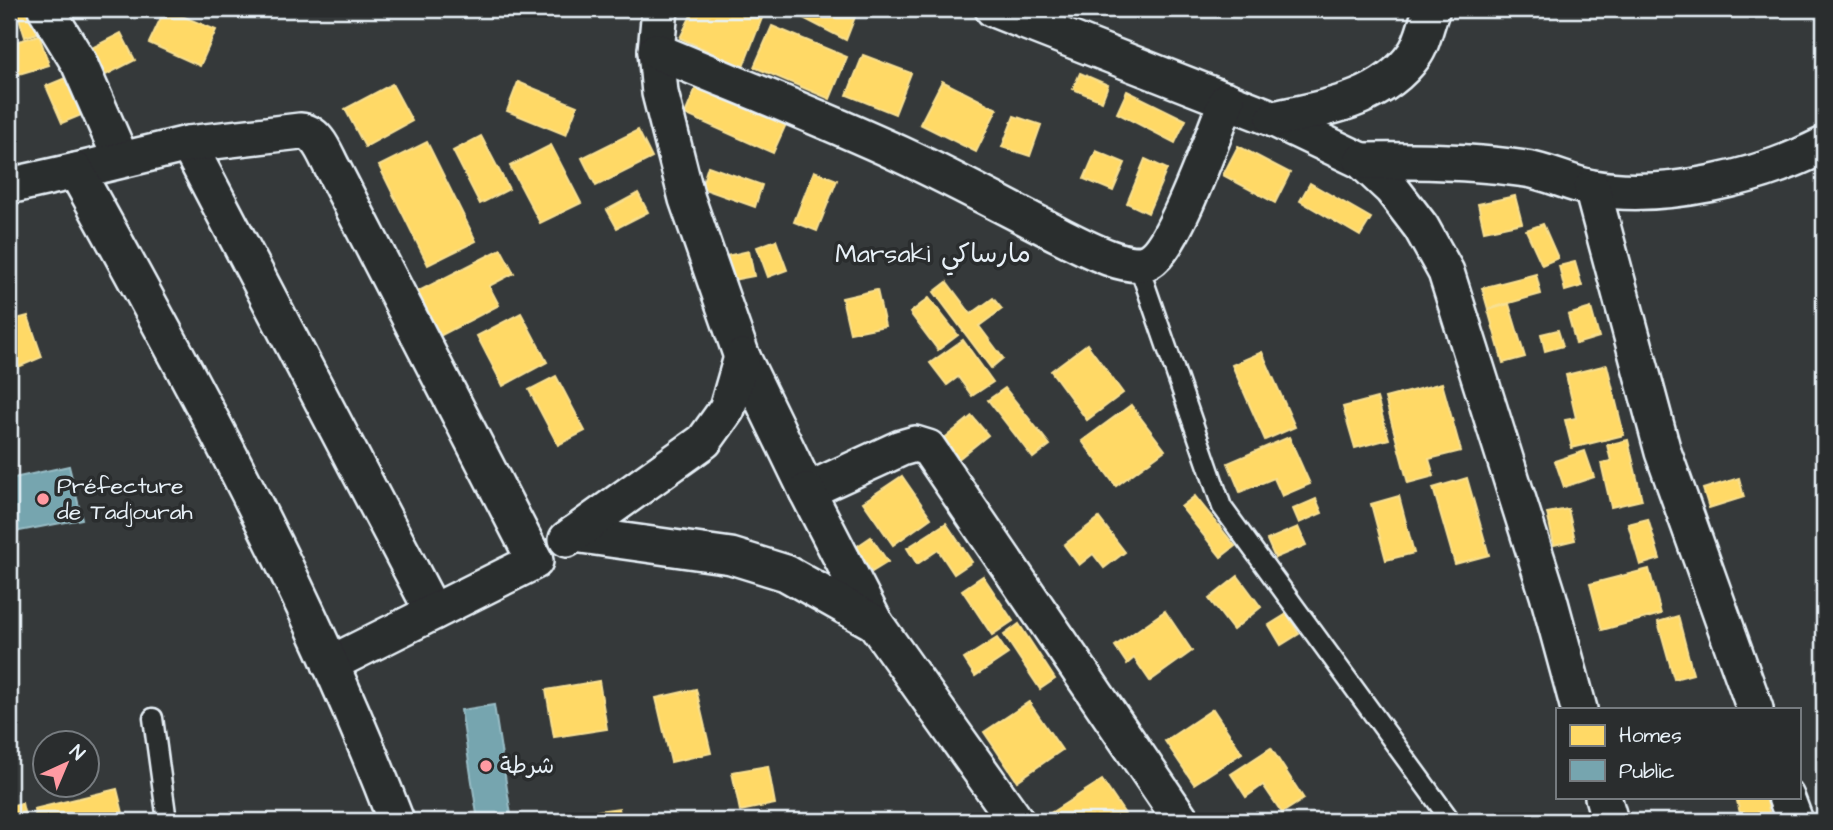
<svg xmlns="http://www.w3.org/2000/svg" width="1833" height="830" font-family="'Architects Daughter','Playpen Sans Arabic',sans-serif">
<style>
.homes{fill:#ffd966;stroke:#f8e092;stroke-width:2}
.public{fill:#76a5af;stroke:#98bcc5;stroke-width:2}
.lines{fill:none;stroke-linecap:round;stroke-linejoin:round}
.lane-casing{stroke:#e8f1f8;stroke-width:23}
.street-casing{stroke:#e8f1f8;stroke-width:40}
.lane{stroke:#2a2d2e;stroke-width:18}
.street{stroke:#2a2d2e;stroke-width:35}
.poi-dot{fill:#ff9aa2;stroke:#2a2d2e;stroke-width:2.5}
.labels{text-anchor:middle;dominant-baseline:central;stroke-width:7;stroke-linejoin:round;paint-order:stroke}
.poi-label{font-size:23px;fill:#e8f1f8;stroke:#2a2d2e;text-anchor:start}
.quarter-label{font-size:26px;fill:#e8f1f8;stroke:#2a2d2e}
</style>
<rect width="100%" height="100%" fill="#35393a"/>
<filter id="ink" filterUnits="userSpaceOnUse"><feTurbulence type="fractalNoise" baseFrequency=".0143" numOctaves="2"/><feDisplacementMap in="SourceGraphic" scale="14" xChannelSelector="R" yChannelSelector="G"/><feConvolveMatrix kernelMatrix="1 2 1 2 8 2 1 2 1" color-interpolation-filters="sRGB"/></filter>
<g filter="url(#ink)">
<g class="homes">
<polygon points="31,9 38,33 25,37 17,12"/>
<polygon points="165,9 216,30 200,66 149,43"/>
<polygon points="694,9 735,9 762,18 743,67 680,38"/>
<polygon points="786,9 858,9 846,40"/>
<polygon points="772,26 847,57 830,99 754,67"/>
<polygon points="121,33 135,60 98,79 84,52"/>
<polygon points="39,35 49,65 9,77 9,44"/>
<polygon points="863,55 911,73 895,114 847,95"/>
<polygon points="1080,73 1108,85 1102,101 1073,89"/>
<polygon points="75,74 91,111 62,123 46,86"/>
<polygon points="942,81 997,109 976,152 920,124"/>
<polygon points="518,82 577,106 566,135 507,111"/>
<polygon points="698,83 787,122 773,153 685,114"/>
<polygon points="392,84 412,121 365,147 345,109"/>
<polygon points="1127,91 1186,120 1175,143 1117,113"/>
<polygon points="1014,116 1041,125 1030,156 1002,147"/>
<polygon points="638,130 652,158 596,186 582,158"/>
<polygon points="481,136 509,189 480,204 453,151"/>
<polygon points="427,142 476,241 428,265 379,166"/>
<polygon points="551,145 581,203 540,223 510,166"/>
<polygon points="1238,146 1290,173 1275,203 1223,175"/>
<polygon points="1096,151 1125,163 1113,191 1084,179"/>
<polygon points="1145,159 1167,169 1148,213 1127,203"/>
<polygon points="708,166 762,185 755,207 701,188"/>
<polygon points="814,171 837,180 817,231 794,222"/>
<polygon points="1310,183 1371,218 1360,236 1300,201"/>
<polygon points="638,193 648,212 617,228 607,210"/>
<polygon points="1515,196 1522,223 1484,231 1478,204"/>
<polygon points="1543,224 1558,258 1542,265 1526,230"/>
<polygon points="776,240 787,270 768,277 757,247"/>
<polygon points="501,249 514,273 489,286 499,305 438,337 415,293"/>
<polygon points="749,251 754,276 727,281 722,257"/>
<polygon points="1575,262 1582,286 1565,291 1559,266"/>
<polygon points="1536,274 1541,294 1488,309 1482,288"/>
<polygon points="947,282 971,314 993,298 1002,309 979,326 1003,358 991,368 934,292"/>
<polygon points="877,290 885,326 850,333 842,298"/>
<polygon points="929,298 958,335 938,350 910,313"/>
<polygon points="1509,304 1525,357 1503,363 1488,310"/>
<polygon points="1591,308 1599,337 1576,344 1568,315"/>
<polygon points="521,313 547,362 503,386 477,336"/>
<polygon points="28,316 42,357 11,370 9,390 9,321"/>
<polygon points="1558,330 1563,346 1545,351 1541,334"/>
<polygon points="963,340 993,382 972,396 958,377 947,385 930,363"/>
<polygon points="1087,344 1123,393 1087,420 1051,371"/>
<polygon points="1262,352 1295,427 1265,440 1232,365"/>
<polygon points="1607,365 1624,435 1572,448 1565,420 1576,418 1566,375"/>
<polygon points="556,376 585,431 558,445 529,390"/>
<polygon points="1442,383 1461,451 1429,459 1434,476 1408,483 1385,398"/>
<polygon points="1005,388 1050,445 1033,458 988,400"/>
<polygon points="1377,398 1389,439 1355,448 1343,407"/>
<polygon points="1131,405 1165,450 1116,486 1082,441"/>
<polygon points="972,416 988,435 957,460 941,441"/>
<polygon points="1289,437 1310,484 1282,496 1274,478 1240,492 1228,463"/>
<polygon points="1628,440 1642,500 1611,507 1601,463 1611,461 1607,445"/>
<polygon points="1585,451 1594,477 1564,487 1555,461"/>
<polygon points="902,476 931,518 893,545 863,502"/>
<polygon points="1467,478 1489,555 1455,564 1433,488"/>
<polygon points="1739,478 1744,497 1709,508 1703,489"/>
<polygon points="1195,496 1235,546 1221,557 1181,507"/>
<polygon points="1399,496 1414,553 1386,560 1371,504"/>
<polygon points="1316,499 1322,513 1299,523 1293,509"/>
<polygon points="1568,509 1575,540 1554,545 1547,513"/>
<polygon points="1099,518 1125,552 1104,568 1093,554 1079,565 1064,545"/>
<polygon points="1648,519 1660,559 1640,565 1628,524"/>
<polygon points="946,523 972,562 954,574 938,550 917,564 907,548"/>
<polygon points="1298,527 1306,545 1275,558 1267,540"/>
<polygon points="871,537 888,562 872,572 856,547"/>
<polygon points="1649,569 1661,614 1602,630 1590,584"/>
<polygon points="983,576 1013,621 992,635 962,590"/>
<polygon points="1238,576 1261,607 1233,630 1209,599"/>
<polygon points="1165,611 1192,651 1150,681 1134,658 1127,664 1115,646"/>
<polygon points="1287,614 1299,634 1281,645 1269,625"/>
<polygon points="1678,616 1693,674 1674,679 1658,622"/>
<polygon points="1019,624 1055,679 1040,689 1004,635"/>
<polygon points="997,638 1008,654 975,676 964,659"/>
<polygon points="599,681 607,729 554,737 546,690"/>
<polygon points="696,689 711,753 671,762 656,698"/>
<polygon points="1029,702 1062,750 1017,781 984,732"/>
<polygon points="1213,709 1242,753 1194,784 1165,741"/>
<polygon points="1271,748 1304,799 1282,813 1263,785 1246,797 1231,774"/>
<polygon points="768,766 775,804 740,811 732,772"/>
<polygon points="1102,780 1125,814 1114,821 1050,821 1046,816"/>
<polygon points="117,789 125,821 36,821 34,809"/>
<polygon points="1736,797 1766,797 1771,821 1742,821"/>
<polygon points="22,803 26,821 9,821 9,806"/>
<polygon points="619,808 621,821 584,821 582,813"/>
</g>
<g class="public">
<polygon points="69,466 82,519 9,533 9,479"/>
<polygon points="494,705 512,821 478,821 461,710"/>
</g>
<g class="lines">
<g class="lane-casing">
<g id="lane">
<polyline points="1138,264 1222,507 1451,821"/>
<polyline points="153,718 167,821"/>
</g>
</g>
<g class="street-casing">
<g id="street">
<polyline points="46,9 79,63 121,159"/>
<polyline points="660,9 656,51 660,93 687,199 742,357 807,491 901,448 915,444 928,448 1182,821"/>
<polyline points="993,9 1274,119 1362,161 1392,189 1421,227 1446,272 1548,595 1579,709"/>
<path d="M656,51c81,34 164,66 244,103 54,25 107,54 160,81 20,10 69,37 89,26 26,-14 65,-129 78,-161"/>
<path d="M1274,119c51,-11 107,-18 140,-64 9,-12 12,-32 18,-46"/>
<polyline points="188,144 433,612"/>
<path d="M1362,161c55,-1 109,0 164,8 22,3 44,15 66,19 72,12 168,-10 232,-43"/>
<path d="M76,171l112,-27 112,-13c19,1 25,24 33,38l202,392 -205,103"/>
<path d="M9,186l67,-15c117,211 234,425 320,650"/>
<polyline points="1592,188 1663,452 1755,709"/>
<polyline points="807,491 875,623"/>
<polyline points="574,534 731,556 786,573 875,623 1016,821"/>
<polyline points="567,539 704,441 727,409 742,357"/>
<polyline points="1603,797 1610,821"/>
<polyline points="1786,797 1795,821"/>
</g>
</g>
<use href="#lane" class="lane"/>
<use href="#street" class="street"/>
</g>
</g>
<g class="poi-dot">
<circle cx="43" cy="499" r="7"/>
<circle cx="486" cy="766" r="7"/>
</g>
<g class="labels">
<g class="poi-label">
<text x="57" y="486">Préfecture<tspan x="57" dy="26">de Tadjourah</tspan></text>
<text x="500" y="766">شرطة</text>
</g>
<g class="quarter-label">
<text x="933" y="254">Marsaki مارساكي</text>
</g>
</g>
<rect width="1833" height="830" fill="none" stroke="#2a2d2e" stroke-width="35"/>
<rect x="18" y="18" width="1798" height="795" fill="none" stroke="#e8f1f8" stroke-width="2.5" filter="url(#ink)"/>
<rect x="1556" y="708" width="245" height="91" fill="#2a2d2e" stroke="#767b7f" stroke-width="2"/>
<rect x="1570" y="725" width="35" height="21" fill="#ffd966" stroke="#767b7f" stroke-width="2"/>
<text x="1619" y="742" font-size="21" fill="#e8f1f8">Homes</text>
<rect x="1570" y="760" width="35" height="21" fill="#76a5af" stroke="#767b7f" stroke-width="2"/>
<text x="1619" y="778" font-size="21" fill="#e8f1f8">Public</text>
<g transform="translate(66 764) rotate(44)"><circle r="33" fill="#2a2d2e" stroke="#767b7f" stroke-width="2"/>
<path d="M0-5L12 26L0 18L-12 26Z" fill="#ff9aa2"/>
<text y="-10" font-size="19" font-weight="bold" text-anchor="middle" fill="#e8f1f8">N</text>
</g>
</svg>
